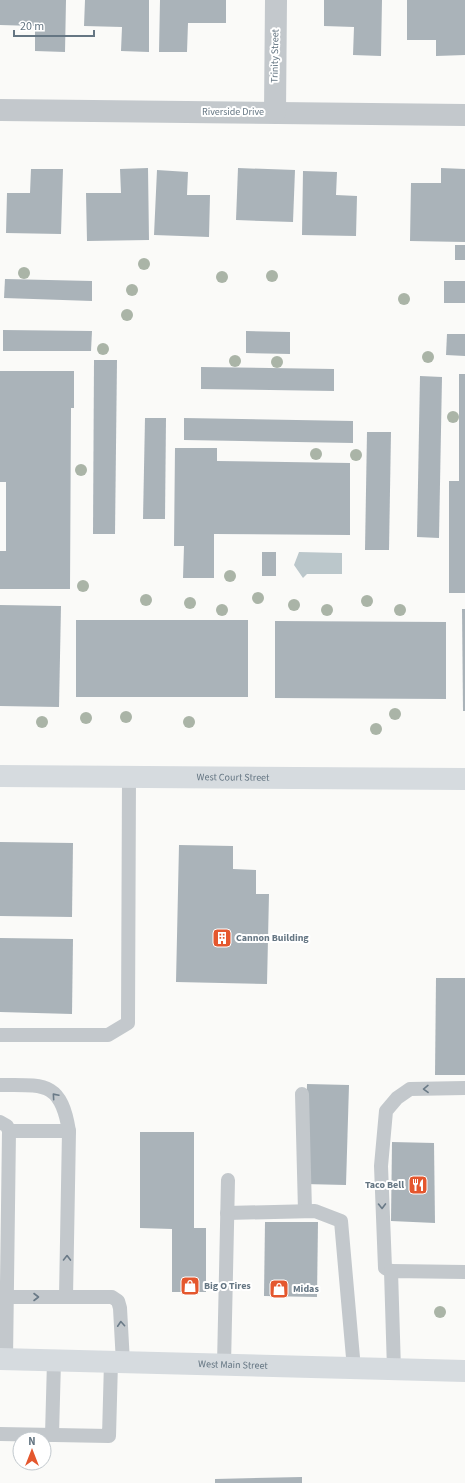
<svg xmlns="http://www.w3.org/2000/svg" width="465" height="1483" font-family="'Source Sans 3',sans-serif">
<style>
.water{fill:#bbc7cb}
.building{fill:#aab3b9}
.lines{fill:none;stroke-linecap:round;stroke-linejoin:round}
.lane{stroke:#c3c8cc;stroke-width:14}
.street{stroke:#c3c8cc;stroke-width:22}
.secondary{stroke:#d6dbdf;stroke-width:22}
.primary{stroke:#d6dbdf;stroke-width:22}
.tree{fill:#aab4a7}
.oneway{stroke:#6a7a87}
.labels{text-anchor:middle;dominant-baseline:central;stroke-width:4;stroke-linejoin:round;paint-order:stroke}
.street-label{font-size:10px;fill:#657683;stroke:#fff}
.poi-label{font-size:10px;font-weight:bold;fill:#657683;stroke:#fff;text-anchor:start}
</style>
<rect width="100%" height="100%" fill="#fafaf8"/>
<polygon class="water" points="299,552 342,553 342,574 307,574 303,578 294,565"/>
<g class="building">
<polygon points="0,0 66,0 65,52 35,51 35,26 0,25"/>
<polygon points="85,0 149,0 149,52 121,51 122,27 84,26"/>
<polygon points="160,0 226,0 226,23 188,23 187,52 159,52"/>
<polygon points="324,0 382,0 381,56 353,55 354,27 324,26"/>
<polygon points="407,0 465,0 465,55 436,56 436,40 407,40"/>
<polygon points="148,168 149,240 87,241 86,193 121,193 120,169"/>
<polygon points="238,168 295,170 293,222 236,220"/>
<polygon points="441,168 465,169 465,242 410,241 411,183 441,183"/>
<polygon points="31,169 63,169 61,234 6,233 7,193 30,193"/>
<polygon points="157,170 188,172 187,195 210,195 209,237 154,235"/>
<polygon points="303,171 337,172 336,195 357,196 356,236 302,235"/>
<rect x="455" y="245" width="10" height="15"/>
<polygon points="5,279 92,281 92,301 4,298"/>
<rect x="444" y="281" width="21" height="22"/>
<polygon points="3,330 92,331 91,351 3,351"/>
<polygon points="246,331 290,332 290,354 246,353"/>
<polygon points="447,334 465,334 465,356 446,355"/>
<polygon points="94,360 117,360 115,534 93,534"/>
<polygon points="201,367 334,369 334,391 201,389"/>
<polygon points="0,371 74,371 74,408 71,408 70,589 0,589 0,551 6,551 6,482 0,482"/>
<polygon points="459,374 465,374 465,593 449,593 449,481 459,481"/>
<polygon points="420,376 442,377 439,538 417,537"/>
<polygon points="145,418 166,418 165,519 143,519"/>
<polygon points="184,418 353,421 353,443 184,440"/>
<polygon points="367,432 391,432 389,550 365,550"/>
<polygon points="175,448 217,448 217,461 350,463 350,535 214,534 214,578 183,578 184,546 174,546"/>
<rect x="262" y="552" width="14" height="24"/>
<polygon points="0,605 61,606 59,707 0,706"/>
<polygon points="462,609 465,609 465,711 463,711"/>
<rect x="76" y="620" width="172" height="77"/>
<polygon points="275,621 446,622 446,699 275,698"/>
<polygon points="0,842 73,843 72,917 0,916"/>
<polygon points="179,845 233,846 233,869 256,870 256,894 269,894 267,984 176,982"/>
<polygon points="0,938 73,939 72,1014 0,1012"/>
<polygon points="436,978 465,978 465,1075 435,1075"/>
<polygon points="307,1084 349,1085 346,1185 304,1184"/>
<polygon points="140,1132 194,1132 194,1228 206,1228 206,1292 172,1292 172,1229 140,1228"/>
<polygon points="392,1142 434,1143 435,1223 391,1221"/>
<polygon points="265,1222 318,1222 317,1297 264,1296"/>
<polygon points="302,1477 302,1483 215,1483 215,1479"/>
</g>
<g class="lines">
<g class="lane">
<polyline points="0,1035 108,1035 128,1023 129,777"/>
<path d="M0,1085c44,0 61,-4 69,46l-3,166"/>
<polyline points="302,1094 305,1211"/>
<polyline points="0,1122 7,1126 9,1131 6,1359"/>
<polyline points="9,1131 69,1131"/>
<polyline points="227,1213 315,1211 341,1221 354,1369"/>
<polyline points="391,1271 385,1268 381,1166 386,1111 397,1098 410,1089 465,1088"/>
<polyline points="0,1297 112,1297 118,1301 120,1308 123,1363"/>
<polyline points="224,1365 228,1180"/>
<polyline points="394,1370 391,1271 465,1272"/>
<polyline points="0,1434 109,1436 111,1362"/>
<polyline points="52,1435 54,1361"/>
</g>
<g class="street">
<polyline points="0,110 465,115"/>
<polyline points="275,112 276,0"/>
</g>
<path class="secondary" id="s1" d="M0,776l465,3"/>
<path class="primary" id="s2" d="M0,1359l465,12"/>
</g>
<g class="tree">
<circle cx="144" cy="264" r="6"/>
<circle cx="24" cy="273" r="6"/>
<circle cx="272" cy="276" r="6"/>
<circle cx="222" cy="277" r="6"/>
<circle cx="132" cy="290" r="6"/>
<circle cx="404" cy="299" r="6"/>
<circle cx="127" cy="315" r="6"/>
<circle cx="103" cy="349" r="6"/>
<circle cx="428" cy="357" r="6"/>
<circle cx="235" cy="361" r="6"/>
<circle cx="277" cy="362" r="6"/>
<circle cx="453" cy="417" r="6"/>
<circle cx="316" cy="454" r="6"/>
<circle cx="356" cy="455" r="6"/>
<circle cx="81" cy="470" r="6"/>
<circle cx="230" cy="576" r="6"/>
<circle cx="83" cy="586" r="6"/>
<circle cx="258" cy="598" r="6"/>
<circle cx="146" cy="600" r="6"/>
<circle cx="367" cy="601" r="6"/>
<circle cx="190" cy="603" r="6"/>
<circle cx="294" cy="605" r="6"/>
<circle cx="222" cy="610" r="6"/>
<circle cx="327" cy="610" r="6"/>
<circle cx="400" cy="610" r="6"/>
<circle cx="395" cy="714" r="6"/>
<circle cx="126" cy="717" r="6"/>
<circle cx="86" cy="718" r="6"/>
<circle cx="42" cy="722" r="6"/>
<circle cx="189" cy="722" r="6"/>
<circle cx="376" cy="729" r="6"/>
<circle cx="440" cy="1312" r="6"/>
</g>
<defs><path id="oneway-chevron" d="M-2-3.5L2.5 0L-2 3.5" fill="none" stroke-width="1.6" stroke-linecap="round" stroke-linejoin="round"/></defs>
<g class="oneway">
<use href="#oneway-chevron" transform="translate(426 1089) rotate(179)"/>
<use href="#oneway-chevron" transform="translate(55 1096) rotate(-131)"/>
<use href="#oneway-chevron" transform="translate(382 1206) rotate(89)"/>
<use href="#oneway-chevron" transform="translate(67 1258) rotate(-89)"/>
<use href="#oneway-chevron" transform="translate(36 1297)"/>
<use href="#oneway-chevron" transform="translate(121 1324) rotate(-94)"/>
</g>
<defs>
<g id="building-square" transform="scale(1)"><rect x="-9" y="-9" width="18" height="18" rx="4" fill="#e4572e" stroke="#fff"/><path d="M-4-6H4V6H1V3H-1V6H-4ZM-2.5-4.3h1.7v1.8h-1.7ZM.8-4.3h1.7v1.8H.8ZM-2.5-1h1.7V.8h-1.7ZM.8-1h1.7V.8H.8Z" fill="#fff"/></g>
<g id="restaurant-square" transform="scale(1)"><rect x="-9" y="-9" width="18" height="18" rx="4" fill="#e4572e" stroke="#fff"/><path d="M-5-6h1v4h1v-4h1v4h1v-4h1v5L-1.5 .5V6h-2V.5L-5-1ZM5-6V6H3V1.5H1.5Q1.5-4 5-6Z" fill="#fff"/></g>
<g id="shop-square" transform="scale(1)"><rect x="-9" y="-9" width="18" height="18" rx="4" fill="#e4572e" stroke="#fff"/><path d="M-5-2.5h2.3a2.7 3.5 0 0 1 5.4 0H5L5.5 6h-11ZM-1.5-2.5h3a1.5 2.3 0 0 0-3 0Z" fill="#fff"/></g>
</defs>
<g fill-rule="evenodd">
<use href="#building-square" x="222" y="938"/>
<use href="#restaurant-square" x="418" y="1185"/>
<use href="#shop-square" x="190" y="1286"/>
<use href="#shop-square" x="279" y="1289"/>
</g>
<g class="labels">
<g class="street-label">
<text transform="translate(275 56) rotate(-89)">Trinity Street</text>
<text x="233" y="112">Riverside Drive</text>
<text stroke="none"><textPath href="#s1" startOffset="233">West Court Street</textPath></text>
<text stroke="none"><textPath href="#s2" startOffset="233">West Main Street</textPath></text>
</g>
<g class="poi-label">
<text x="236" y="938">Cannon Building</text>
<text x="404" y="1185" text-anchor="end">Taco Bell</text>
<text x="204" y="1286">Big O Tires</text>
<text x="293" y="1289">Midas</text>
</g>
</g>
<g transform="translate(32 1451)"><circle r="19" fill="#ffffff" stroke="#c1c8cd"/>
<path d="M0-3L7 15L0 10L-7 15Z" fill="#e4572e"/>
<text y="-6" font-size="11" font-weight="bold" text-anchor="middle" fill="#657683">N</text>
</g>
<path d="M14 30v6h80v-6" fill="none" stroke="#657683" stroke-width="2"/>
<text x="20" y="30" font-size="12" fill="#657683" stroke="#ffffff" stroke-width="3" paint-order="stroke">20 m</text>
</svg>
